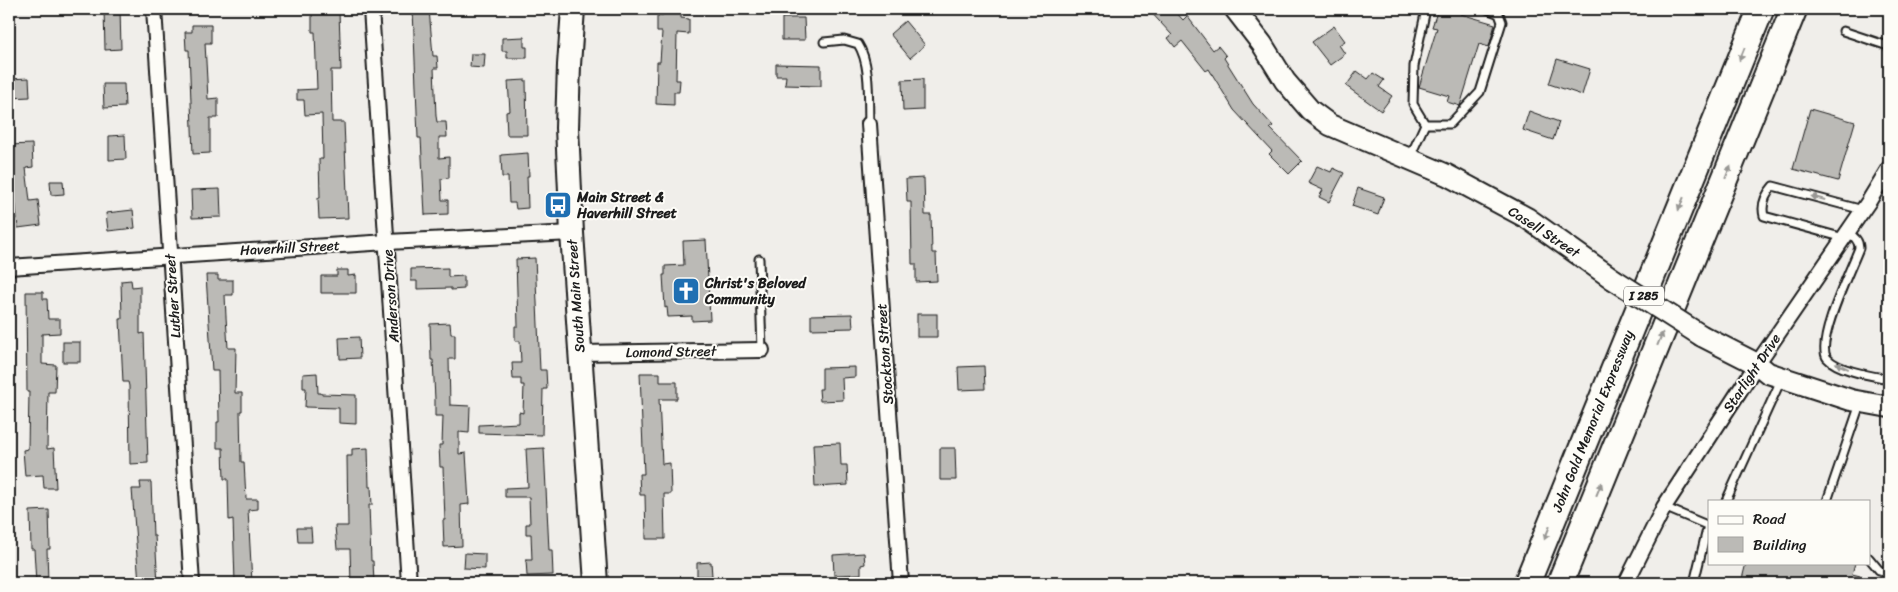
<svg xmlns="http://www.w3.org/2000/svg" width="1898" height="592" font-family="Sriracha,sans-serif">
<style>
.building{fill:#bbbab6;stroke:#1c1c1c}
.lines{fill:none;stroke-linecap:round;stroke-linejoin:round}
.lane-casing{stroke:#1c1c1c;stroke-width:11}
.street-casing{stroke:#1c1c1c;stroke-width:18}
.secondary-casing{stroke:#1c1c1c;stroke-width:24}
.primary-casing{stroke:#1c1c1c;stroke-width:26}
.highway-casing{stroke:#1c1c1c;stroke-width:29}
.lane{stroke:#fdfcf7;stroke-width:7}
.street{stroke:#fdfcf7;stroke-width:14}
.secondary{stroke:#fdfcf7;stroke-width:20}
.primary{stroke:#fdfcf7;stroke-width:22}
.highway{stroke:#fdfcf7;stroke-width:25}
.secondary-bridge-casing{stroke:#1c1c1c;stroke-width:24;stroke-linecap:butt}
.secondary-bridge{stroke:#fdfcf7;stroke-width:20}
.oneway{fill:#989794}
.labels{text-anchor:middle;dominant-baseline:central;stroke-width:4;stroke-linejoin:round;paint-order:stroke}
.shield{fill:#fdfcf7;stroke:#605f5e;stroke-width:1}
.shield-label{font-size:12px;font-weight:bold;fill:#1c1c1c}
.poi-label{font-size:14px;font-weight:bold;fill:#1c1c1c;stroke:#fdfcf7;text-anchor:start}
.street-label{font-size:14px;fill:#1c1c1c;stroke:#fdfcf7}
</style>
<rect width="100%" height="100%" fill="#f0eeea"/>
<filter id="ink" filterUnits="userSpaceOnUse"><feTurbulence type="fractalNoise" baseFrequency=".02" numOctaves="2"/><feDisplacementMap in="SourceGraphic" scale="10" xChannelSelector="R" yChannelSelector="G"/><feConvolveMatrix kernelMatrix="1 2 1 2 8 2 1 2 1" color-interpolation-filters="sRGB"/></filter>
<g filter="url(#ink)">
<g class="building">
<polygon points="104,9 120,9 121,49 105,50"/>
<polygon points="413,9 429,9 433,56 437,56 438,68 434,68 436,116 437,122 446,122 447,137 439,137 439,158 449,157 449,178 441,179 442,200 448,200 448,214 425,215 421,138 418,138"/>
<polygon points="662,9 681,9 681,18 689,19 689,34 677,33 676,80 680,80 679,92 674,92 674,105 656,104 657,62 660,62 662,32 657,32 657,16 662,16"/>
<polygon points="1148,9 1173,9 1183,20 1187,16 1213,50 1218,46 1226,56 1224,58 1253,104 1273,126 1270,128 1302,161 1289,174 1269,154 1272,151 1234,110 1209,69 1206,71 1182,41 1175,47 1168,38 1172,35"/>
<polygon points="1438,9 1463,9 1461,14 1495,24 1489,47 1479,44 1460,106 1447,102 1449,96 1419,87 1437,28 1432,27"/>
<polygon points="339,12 341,70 331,70 332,122 344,122 348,218 319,219 318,198 320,198 319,159 323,159 322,114 305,115 304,100 297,100 297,90 317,89 315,32 312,32 312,13"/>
<polygon points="782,18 804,18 805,40 782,40"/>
<polygon points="905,21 925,45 910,58 890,34"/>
<polygon points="192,25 211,25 211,43 205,43 208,99 218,98 218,118 210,118 210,153 193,154 189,50 186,50 185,32 192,32"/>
<polygon points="1334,26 1345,41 1339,45 1345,54 1330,65 1312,42"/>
<polygon points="524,37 524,47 527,47 527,58 507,58 507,51 502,51 502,38"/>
<polygon points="471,54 485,54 484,68 470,67"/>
<polygon points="1557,59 1590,69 1582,95 1549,84"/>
<polygon points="776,64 821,65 821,86 785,85 786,76 776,76"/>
<polygon points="1357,71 1368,79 1373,73 1384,80 1379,87 1392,96 1381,111 1346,86"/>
<polygon points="29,78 30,97 9,98 9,79"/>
<polygon points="923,79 923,110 903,111 902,80"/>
<polygon points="526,80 527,135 507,135 506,112 510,111 508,81"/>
<polygon points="103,84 124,84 125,107 104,108"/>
<polygon points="1810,109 1855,122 1838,181 1793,169"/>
<polygon points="1529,111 1559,122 1553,140 1523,130"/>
<polygon points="125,135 126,159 109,160 109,136"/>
<polygon points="32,144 33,167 26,168 30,201 38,200 41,225 18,228 12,168 10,168 9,145"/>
<polygon points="528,153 529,176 527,176 528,208 516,209 515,203 509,203 508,177 502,177 501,155"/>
<polygon points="1317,166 1331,172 1333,168 1344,173 1329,202 1319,197 1323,190 1308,183"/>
<polygon points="924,178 925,215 931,215 932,253 936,253 937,281 916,282 916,264 912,264 911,202 907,202 906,179"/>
<polygon points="50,181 63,181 64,194 51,195"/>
<polygon points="1358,188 1384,197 1378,215 1352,206"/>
<polygon points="220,189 221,217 192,218 191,190"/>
<polygon points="133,210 135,228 108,231 106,213"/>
<polygon points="706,240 710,320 692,321 692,316 668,317 667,307 665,308 663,275 665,275 665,266 684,265 683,241"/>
<polygon points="535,258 540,370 546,370 547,389 543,389 542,435 479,433 479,425 519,423 519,412 523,413 524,385 521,385 521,379 513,379 512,363 521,363 520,341 515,341 515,326 518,326 516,259"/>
<polygon points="448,268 448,277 464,276 464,289 451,290 451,288 417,289 417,281 411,281 411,269"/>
<polygon points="337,270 348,270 348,276 356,275 356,293 321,293 321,276 337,276"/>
<polygon points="206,275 218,275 218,280 233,280 233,295 225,295 226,317 228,348 236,348 235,393 242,393 242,411 240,411 241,462 244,462 246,499 258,499 258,509 248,510 252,583 235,583 233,519 229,520 228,479 224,479 223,448 217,448 217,422 219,422 218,371 212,371"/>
<polygon points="131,280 132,287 140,286 140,334 144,333 148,463 130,464 129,386 128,382 123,382 120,319 122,319 121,281"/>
<polygon points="26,292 43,292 43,299 47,299 48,319 60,319 60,333 42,334 42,364 56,365 55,392 48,392 47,449 54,448 56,488 44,488 43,475 25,476 23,450 28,449 29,392 27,392"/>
<polygon points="852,314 853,328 811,329 811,315"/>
<rect x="917" y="314" width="20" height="23"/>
<polygon points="450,323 451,334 455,334 455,359 449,359 450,405 470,406 469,433 459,432 459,454 466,453 469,504 461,505 462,546 444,547 443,520 445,520 443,467 440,467 439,445 442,445 443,416 435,416 435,399 433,360 431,360 430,324"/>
<polygon points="359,337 360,358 340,359 339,338"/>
<rect x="63" y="342" width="17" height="20"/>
<polygon points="984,366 985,389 959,390 958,367"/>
<polygon points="855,367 855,377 842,378 843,400 820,401 819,389 822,389 822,368"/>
<polygon points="317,373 318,393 321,393 321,394 356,395 356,424 339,423 339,408 305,407 306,388 303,388 303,374"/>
<polygon points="640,373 660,373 660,382 677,382 677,399 659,399 662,464 670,463 671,494 664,494 665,539 646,539 645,495 640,495 639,474 644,474"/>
<polygon points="840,443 841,465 847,465 848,485 815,487 813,444"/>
<polygon points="368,448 369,487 371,487 372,505 369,505 371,561 373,561 374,583 351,583 350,549 337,549 335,526 348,526 347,456 352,456 352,449"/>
<polygon points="544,448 549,550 552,550 553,575 527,576 526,560 532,560 531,534 526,534 526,524 530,524 529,497 505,497 505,488 528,487 526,449"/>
<polygon points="940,448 955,448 956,480 940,480"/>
<polygon points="140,482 151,482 153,536 155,536 158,583 139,583 132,489 141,489"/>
<polygon points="49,510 50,549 47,549 48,583 36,583 34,549 31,549 30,511"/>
<polygon points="297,528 311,528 312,542 298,542"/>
<polygon points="465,553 485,554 485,569 464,568"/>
<polygon points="864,553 865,564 861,565 861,574 834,575 833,555"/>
<polygon points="711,562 712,576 697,576 697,563"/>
<polygon points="1746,563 1855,563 1852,574 1873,579 1873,583 1741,583"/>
</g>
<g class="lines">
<g class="lane-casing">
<g id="lane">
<polyline points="1843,31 1885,45 1889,44"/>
<path d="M824,42l20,-2 14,4c13,20 10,56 11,80"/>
<polyline points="1425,124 1450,124 1480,92 1502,22 1499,14 1487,9"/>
<polyline points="1425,124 1413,104 1414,66 1426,9"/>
<polyline points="1410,157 1425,124"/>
<path d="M1848,233c6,3 11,7 11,15 -7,19 -44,94 -32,110 11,13 46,18 62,21"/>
<path d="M1844,238l-80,-22c-3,-11 2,-22 9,-30l90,24"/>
<polyline points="759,259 762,350"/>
<polyline points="1726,501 1781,380"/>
<polyline points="1827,501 1860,404"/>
<polyline points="1664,507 1709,526"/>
<polyline points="1869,558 1879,570 1889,573"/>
<polyline points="1694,583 1708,525"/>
</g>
</g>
<g class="street-casing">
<g id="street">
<polyline points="154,9 192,583"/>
<polyline points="371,9 409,583"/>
<polyline points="869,124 901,583"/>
<polyline points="9,267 387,242 572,233"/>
<polyline points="580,353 762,350"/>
<polyline points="1626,583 1664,507 1757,364 1869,201 1889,168"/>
</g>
</g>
<g class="secondary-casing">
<g id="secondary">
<polyline points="1235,9 1262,44 1285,81 1310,110 1330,125 1447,175 1527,218 1613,279"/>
<polyline points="1702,336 1757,364 1768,373 1851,400 1889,407"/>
</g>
</g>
<g class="primary-casing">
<polyline id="primary" points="573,9 569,65 567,128 572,233 596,583"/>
</g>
<g class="highway-casing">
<g id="highway">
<polyline points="1527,583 1761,9"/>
<polyline points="1560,583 1794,9"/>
</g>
</g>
<use href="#lane" class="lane"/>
<use href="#street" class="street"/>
<use href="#secondary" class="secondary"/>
<use href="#primary" class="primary"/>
<use href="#highway" class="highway"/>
<g class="secondary-bridge-casing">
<polyline id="secondary-bridge" points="1613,279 1702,336"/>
</g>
<use href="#secondary-bridge" class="secondary-bridge"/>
</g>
<defs><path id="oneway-solid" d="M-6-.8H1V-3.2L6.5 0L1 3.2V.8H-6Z" transform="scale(1.25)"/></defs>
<g class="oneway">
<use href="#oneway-solid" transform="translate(1742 54) rotate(112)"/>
<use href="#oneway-solid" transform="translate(1728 172) rotate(-68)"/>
<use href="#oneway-solid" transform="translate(1818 198) rotate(-165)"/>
<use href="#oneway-solid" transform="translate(1681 204) rotate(112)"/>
<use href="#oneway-solid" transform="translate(1660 339) rotate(-68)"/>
<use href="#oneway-solid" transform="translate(1842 366) rotate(-155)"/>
<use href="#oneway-solid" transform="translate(1599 489) rotate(-68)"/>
<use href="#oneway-solid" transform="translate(1547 533) rotate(112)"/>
</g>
</g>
<defs>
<g id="bus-square" transform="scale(1.4375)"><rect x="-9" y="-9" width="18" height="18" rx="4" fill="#1f6fb2" stroke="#fdfcf7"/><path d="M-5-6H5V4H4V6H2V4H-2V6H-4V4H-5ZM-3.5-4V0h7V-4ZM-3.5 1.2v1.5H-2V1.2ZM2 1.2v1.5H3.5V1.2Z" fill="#fff"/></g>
<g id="church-square" transform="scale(1.4375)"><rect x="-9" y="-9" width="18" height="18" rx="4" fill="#1f6fb2" stroke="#fdfcf7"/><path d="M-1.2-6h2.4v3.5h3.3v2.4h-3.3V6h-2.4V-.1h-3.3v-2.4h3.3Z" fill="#fff"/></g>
</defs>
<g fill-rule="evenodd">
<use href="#bus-square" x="558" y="205"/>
<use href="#church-square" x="686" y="291"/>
</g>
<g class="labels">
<rect class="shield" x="1624" y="286.5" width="40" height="19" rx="4"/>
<g class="shield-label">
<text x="1644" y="296">I 285</text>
</g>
<g class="poi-label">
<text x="577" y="197">Main Street &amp;<tspan x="577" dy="16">Haverhill Street</tspan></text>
<text x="705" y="283">Christ's Beloved<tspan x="705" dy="16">Community</tspan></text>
</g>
<g class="street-label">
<text transform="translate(1544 232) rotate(33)">Casell Street</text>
<text transform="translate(290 248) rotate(-3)">Haverhill Street</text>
<text transform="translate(173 296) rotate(-94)">Luther Street</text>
<text transform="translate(391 296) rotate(-94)">Anderson Drive</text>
<text transform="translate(576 296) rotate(-94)">South Main Street</text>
<text transform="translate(671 352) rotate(-1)">Lomond Street</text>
<text transform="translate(885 354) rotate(-94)">Stockton Street</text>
<text transform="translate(1752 373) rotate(-56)">Starlight Drive</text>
<text transform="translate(1593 421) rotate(-68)">John Gold Memorial Expressway</text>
</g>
</g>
<rect width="1898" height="592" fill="none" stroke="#fdfcf7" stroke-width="30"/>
<rect x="15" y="15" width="1868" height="562" fill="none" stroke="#1c1c1c" stroke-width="2" filter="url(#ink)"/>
<rect x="1708" y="500" width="162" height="65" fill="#fdfcf7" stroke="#a3a29f"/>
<rect x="1718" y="516" width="25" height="8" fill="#fdfcf7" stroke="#a3a29f"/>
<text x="1753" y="524" font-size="15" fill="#1c1c1c">Road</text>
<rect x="1718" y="537" width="25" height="15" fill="#bbbab6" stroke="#a3a29f"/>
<text x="1753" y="550" font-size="15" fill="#1c1c1c">Building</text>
</svg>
